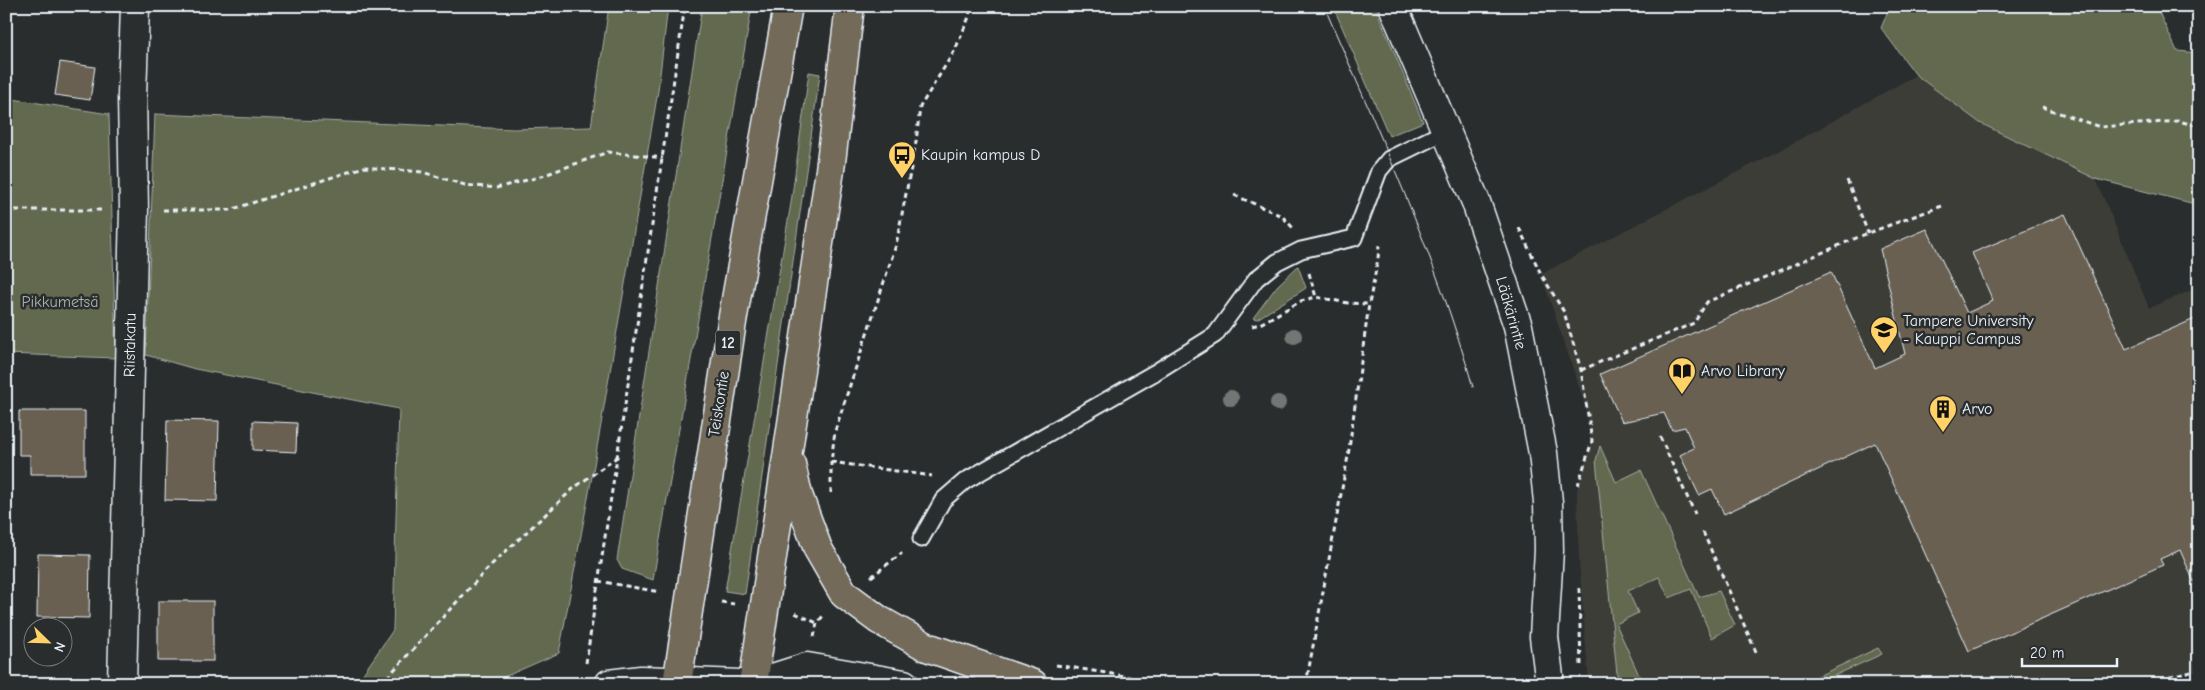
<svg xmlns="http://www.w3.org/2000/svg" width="2205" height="690" font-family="'Comic Neue',sans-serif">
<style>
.built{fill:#3d3d38}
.green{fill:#62694f;stroke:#a5ada4}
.building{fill:#696151;stroke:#e8f1f8}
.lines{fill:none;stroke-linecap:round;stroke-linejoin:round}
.service-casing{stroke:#e8f1f8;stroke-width:19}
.minor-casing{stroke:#e8f1f8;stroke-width:31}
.tertiary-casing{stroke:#e8f1f8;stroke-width:31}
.trunk-casing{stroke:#e8f1f8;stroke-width:31}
.path{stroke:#e8f1f8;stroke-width:3;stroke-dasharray:5 4;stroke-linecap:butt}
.service{stroke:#2a2d2e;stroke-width:15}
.minor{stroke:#2a2d2e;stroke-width:28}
.tertiary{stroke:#2a2d2e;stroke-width:28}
.trunk{stroke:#736b5a;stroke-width:28}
.tram{stroke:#e8f1f8;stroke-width:1}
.tree{fill:#727773}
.labels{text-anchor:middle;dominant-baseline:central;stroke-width:5;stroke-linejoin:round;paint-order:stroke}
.shield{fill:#2a2d2e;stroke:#afb6bb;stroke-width:1}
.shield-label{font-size:15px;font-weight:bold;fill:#e8f1f8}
.poi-label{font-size:16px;fill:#e8f1f8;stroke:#2a2d2e;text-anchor:start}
.park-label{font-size:16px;fill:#acb4ac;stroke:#2a2d2e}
.street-label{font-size:16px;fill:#e8f1f8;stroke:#2a2d2e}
</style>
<rect width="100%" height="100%" fill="#2a2d2e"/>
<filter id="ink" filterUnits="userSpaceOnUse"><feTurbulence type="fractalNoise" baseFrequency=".02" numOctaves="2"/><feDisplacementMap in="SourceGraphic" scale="10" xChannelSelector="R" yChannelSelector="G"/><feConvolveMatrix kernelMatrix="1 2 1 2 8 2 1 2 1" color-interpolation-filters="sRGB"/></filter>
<g filter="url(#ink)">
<polygon class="built" points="1916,75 1980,123 2096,179 2149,308 2199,287 2199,670 2143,684 1589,684 1579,560 1577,490 1592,441 1584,401 1541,274 1784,148"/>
<g class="green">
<polygon points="609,6 668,6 658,91 593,471 559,653 488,684 356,684 393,630 399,409 195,369 146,355 155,114 514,129 591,127"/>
<polygon points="702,6 752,6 653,580 622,569 617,560"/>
<polygon points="1333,6 1375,6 1423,122 1389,136"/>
<polygon points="1890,6 2156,6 2177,51 2199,53 2199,205 2096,179 1980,123 1916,75 1881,28"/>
<polygon points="809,72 820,74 745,594 725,591 791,203"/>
<polygon points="6,98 109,114 116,358 6,354"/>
<polygon points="1298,266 1306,288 1257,319 1253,318 1277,286"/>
<polygon points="1600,446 1616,482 1641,470 1699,597 1719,591 1735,625 1712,638 1691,589 1669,598 1659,577 1628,591 1638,613 1616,624 1643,684 1618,684 1596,460"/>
<polygon points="1878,648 1882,654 1816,684 1801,684"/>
</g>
<g class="building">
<polygon points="60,62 95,67 90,100 55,95"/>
<polygon points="2065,214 2126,349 2199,317 2199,588 2197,589 2180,550 2160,559 2163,565 1969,651 1875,443 1724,514 1712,489 1699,495 1680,455 1694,448 1685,427 1672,430 1664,413 1622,422 1600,374 1831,272 1875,368 1905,354 1880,249 1927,229 1967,313 1993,301 1972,253"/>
<polygon points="19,411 85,411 85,474 30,474 30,455 19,455"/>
<polygon points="167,420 219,421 217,501 165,500"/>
<polygon points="253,421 297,423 296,452 253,450"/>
<polygon points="38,554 90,555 89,618 37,617"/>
<rect x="158" y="601" width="55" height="60"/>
</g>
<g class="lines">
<g class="service-casing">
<polyline id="service" points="921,539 943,500 965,481 1154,373 1215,335 1256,279 1277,262 1301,250 1354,238 1379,171 1389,159 1446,131"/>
</g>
<g class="minor-casing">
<g id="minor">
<polyline points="1393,6 1476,202 1518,326 1543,453 1548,502 1549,550 1544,637 1550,684"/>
<polyline points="122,684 134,210 132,96 135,6"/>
<polyline points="609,684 641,680 740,684"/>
</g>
</g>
<g class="tertiary-casing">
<polyline id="tertiary" points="754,684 807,667 904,684"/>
</g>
<g class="trunk-casing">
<g id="trunk">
<polyline points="791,464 798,495 818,549 844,594 879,620 927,647 1033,684"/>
<polyline points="677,684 732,322 788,6"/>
<polyline points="753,684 830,170 850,6"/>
</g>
</g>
<g class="path">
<polyline points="2042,107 2100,127 2178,121 2199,126"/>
<polyline points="1847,180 1868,233"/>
<polyline points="1234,195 1282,216 1293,228"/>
<polyline points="6,210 105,210"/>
<polyline points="163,210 230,210 364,167 422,172 465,185 496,188 539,177 608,152 663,158"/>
<polyline points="1519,228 1541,274 1564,312 1581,370 1592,441 1578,485"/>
<polyline points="1309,273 1316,297"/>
<polyline points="1252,326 1260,324 1301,301 1316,297 1348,303 1369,304 1378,259 1379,245"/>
<polyline points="1581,370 1694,323 1707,302 1868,233 1942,206"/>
<polyline points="1660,437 1695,514"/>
<polyline points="831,462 932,476"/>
<polyline points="831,493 831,462 835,431 896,245 916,142 920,107 955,50 969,17 971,6"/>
<polyline points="1703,532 1757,654"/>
<polyline points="871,577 902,553"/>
<polyline points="598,581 660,592"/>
<polyline points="1579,588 1581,667"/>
<polyline points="721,602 734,604"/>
<polyline points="795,613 817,623"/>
<polyline points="814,637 817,623 823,616"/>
<polyline points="586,663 685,6"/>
<polyline points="1056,665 1125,676 1159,684"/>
<polyline points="381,684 491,565 574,488 617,457"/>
<polyline points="1306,684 1348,456 1369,304"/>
<polyline points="2143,684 2199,670"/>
</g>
<use href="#service" class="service"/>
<use href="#minor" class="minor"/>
<use href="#tertiary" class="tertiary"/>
<use href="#trunk" class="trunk"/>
<path class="tram" d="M1324,6c54,125 112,250 149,381"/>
</g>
<g class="tree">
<circle cx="1294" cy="336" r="8"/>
<circle cx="1231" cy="398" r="8"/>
<circle cx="1278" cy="403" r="8"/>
</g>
</g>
<defs>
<g id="bus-pin" transform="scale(1.4375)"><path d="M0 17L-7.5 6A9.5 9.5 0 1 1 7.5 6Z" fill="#ffd166" stroke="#2a2d2e"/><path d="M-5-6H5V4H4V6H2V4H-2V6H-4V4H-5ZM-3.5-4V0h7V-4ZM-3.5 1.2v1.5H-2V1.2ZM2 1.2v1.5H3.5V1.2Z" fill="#111"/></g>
<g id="university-pin" transform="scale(1.4375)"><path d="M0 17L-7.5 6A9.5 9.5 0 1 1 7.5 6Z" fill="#ffd166" stroke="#2a2d2e"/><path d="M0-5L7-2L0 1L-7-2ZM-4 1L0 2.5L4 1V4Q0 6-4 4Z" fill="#111"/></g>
<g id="library-pin" transform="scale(1.4375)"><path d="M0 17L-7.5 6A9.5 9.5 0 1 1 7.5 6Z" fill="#ffd166" stroke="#2a2d2e"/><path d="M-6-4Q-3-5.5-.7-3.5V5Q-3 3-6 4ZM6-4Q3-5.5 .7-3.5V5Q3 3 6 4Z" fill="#111"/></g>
<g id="building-pin" transform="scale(1.4375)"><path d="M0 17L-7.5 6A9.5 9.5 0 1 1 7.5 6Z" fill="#ffd166" stroke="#2a2d2e"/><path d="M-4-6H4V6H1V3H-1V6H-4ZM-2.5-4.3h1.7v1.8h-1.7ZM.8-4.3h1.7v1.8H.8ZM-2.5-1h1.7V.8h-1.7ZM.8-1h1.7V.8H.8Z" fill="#111"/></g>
</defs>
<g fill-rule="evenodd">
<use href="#bus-pin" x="902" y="155"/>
<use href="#university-pin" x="1884" y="330"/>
<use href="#library-pin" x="1682" y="371"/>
<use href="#building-pin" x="1943" y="409"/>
</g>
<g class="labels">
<rect class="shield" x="715.5" y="330.5" width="25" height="25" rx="4"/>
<g class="shield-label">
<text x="728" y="343">12</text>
</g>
<g class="poi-label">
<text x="921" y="155">Kaupin kampus D</text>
<text x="1903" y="321">Tampere University<tspan x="1903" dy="18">- Kauppi Campus</tspan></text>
<text x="1701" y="371">Arvo Library</text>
<text x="1962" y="409">Arvo</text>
</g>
<g class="park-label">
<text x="60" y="302">Pikkumetsä</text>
</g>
<g class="street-label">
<text transform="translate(1511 313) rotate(74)">Lääkärintie</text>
<text transform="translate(130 345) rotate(-89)">Riistakatu</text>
<text transform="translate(719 404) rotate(-81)">Teiskontie</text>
</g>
</g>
<rect width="2205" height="690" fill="none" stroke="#2a2d2e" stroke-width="25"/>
<rect x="12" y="12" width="2180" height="665" fill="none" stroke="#e8f1f8" stroke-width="2" filter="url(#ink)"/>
<g transform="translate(48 642) rotate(113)"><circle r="24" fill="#2a2d2e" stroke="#767b7f"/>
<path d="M0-4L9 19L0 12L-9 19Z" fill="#ffd166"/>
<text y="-8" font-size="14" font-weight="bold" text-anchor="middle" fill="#e8f1f8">N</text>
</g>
<path d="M2022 658v8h95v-8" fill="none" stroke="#e8f1f8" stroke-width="2.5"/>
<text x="2030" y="658" font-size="15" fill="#e8f1f8" stroke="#2a2d2e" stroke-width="4" paint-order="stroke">20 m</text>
</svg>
